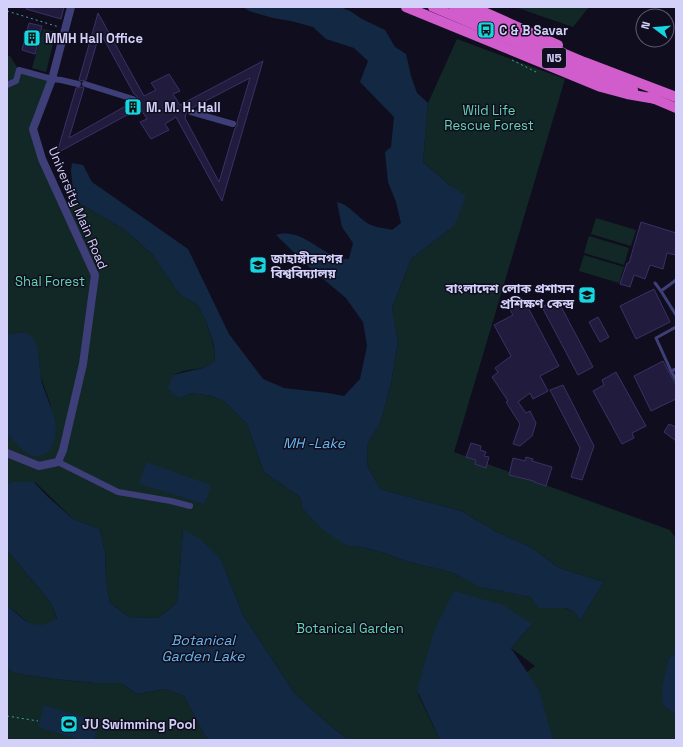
<svg xmlns="http://www.w3.org/2000/svg" width="683" height="747" font-family="'Space Grotesk','Noto Sans Bengali',sans-serif">
<style>
.green{fill:#122826}
.water{fill:#132843}
.building{fill:#211c3d;stroke:#393167;fill-rule:evenodd}
.lines{fill:none;stroke-linecap:round;stroke-linejoin:round}
.path{stroke:#39a699;stroke-width:1;stroke-dasharray:2 3;stroke-linecap:butt}
.service{stroke:#3e3f79;stroke-width:3}
.minor{stroke:#3e3f79;stroke-width:6}
.tertiary{stroke:#3e3f79;stroke-width:8}
.trunk{stroke:#d15ccc;stroke-width:10}
.labels{text-anchor:middle;dominant-baseline:central;stroke-width:3;stroke-linejoin:round;paint-order:stroke}
.shield{fill:#100e1e;stroke:#9896b8;stroke-width:1}
.shield-label{font-size:12px;font-weight:bold;fill:#d3d0fa}
.poi-label{font-size:13px;font-weight:bold;fill:#d3d0fa;stroke:#100e1e;text-anchor:start}
.park-label{font-size:13px;fill:#64d3b1;stroke:#100e1e}
.street-label{font-size:13px;fill:#d3d0fa;stroke:#100e1e}
.water-label{font-size:14px;font-style:italic;fill:#68b8f0;stroke:#100e1e}
</style>
<rect width="100%" height="100%" fill="#100e1e"/>
<g class="green">
<polygon points="515,7 589,7 573,27"/>
<polygon points="43,29 56,32 46,72 32,68"/>
<polygon points="457,39 565,79 454,452 670,530 676,539 676,652 669,658 663,705 676,716 676,740 553,740 527,672 535,666 511,648 532,624 418,694 440,740 349,740 334,729 295,694 243,615 221,559 183,530 177,603 158,618 129,617 110,603 106,581 105,552 100,529 73,519 35,482 7,484 7,435 14,440 21,447 51,406 40,375 39,358 26,332 7,334 7,56 10,56 19,70 52,79 33,129 62,202 74,200 125,230 154,256 180,295 197,304 206,321 214,347 215,361 203,368 183,371 173,375 181,398 191,393 212,396 224,401 247,424 264,472 300,497 303,509 347,546 362,547 385,553 405,561 451,572 481,587 530,597 540,608 565,608 576,612 580,620 604,582 559,568 532,548 497,532 461,511 380,489 367,465 368,442 380,424 391,384 398,343 392,308 411,259 454,226 451,186 423,162 428,103"/>
<polygon points="596,218 636,230 631,246 591,234"/>
<polygon points="589,236 629,248 624,265 584,253"/>
<polygon points="584,255 624,267 619,283 579,271"/>
<polygon points="7,550 51,603 57,620 46,625 31,625 7,605"/>
<polygon points="7,668 14,673 54,679 95,683 121,683 137,694 166,689 184,696 205,736 209,740 7,740"/>
</g>
<g class="water">
<path d="M243,7h97l10,4 12,8 23,11 10,17 11,7 5,22 6,17 11,10 -5,59 28,24 15,10 -12,30 -43,33 -19,49 6,34 -7,42 -11,40 -12,18 -1,23 13,24 81,22 36,21 35,16 27,20 45,14 -24,38 -5,-8 -9,-4h-27l-9,-11 -50,-10 -29,-15 -46,-11 -20,-8 -23,-6 -15,-1 -24,-16 -20,-21 -3,-12 -36,-25 -17,-48 -23,-23 -12,-5 -21,-3 -10,5 -8,-4 -5,-6 5,-13 30,-7 12,-7 -1,-16 -8,-24 -9,-17 -17,-9 -27,-40 -28,-25 -51,-30 -3,-29 1,-8 11,2 9,17 96,67 41,85 34,45 21,9 44,5 16,3 16,-17 7,-33 -4,-24 -17,-24 -36,-30 -34,-33c27,-9 47,24 73,24l4,-16 -11,-16 -5,-25c13,3 21,16 32,22 7,4 16,4 23,6l9,-7 -5,-21 -8,-20 -3,-30 6,-5 3,-30 -34,-35 8,-21 -14,-13 -28,-9 -13,-12 -22,-6 -18,-3 -24,-7z"/>
<path d="M26,332c2,2 5,4 7,6 7,8 6,33 9,45 4,13 10,25 13,38 3,13 -2,36 -19,35 -13,-1 -19,-14 -29,-21v-101z"/>
<polygon points="146,462 211,485 204,504 139,484"/>
<path d="M14,482h20l13,14 26,23 27,10 5,23 1,29 4,22 19,14 29,1 19,-15 6,-73 16,8 22,21 22,56 52,79 39,35 15,11h-140l-4,-4 -21,-40 -18,-7 -29,5 -16,-11h-26l-41,-4 -40,-6 -7,-5v-63c18,16 26,27 50,14l-6,-16 -44,-53v-66z"/>
<polygon points="454,591 503,605 532,624 511,648 539,690 553,740 440,740 417,690 434,631"/>
<polygon points="676,652 676,716 663,705 662,687 669,658"/>
<polygon points="44,705 100,722 94,740 81,740 38,727"/>
</g>
<g class="building">
<polygon points="27,7 64,7 61,19 26,9"/>
<path d="M98,13l46,83 12,-6 -5,-7 18,-9 11,17 -7,3 7,11 83,-44 -41,140 -46,-84 -11,7 4,6 -18,9 -11,-17 7,-3 -7,-11 -83,45 19,-65 6,-1 2,1 -15,50 62,-35h5l1,-3v-4l-3,-2 -34,-62 -14,48 -4,1 -3,-1zM250,78l-13,44v4l-2,2 -16,54 -34,-64 2,-8 3,-2h2z"/>
<polygon points="29,23 42,26 35,54 22,50"/>
<polygon points="641,222 676,233 676,255 667,253 663,269 650,265 645,279 634,275 630,287 620,284 627,263 629,263"/>
<polygon points="654,289 670,322 636,339 620,306"/>
<polygon points="523,298 559,366 540,376 548,391 533,399 530,393 518,402 526,413 530,411 536,423 532,436 520,446 513,444 520,424 506,402 508,401 492,377 498,372 495,368 511,356 494,325 513,315 508,306"/>
<polygon points="557,299 593,367 578,375 542,307"/>
<polygon points="598,317 609,337 600,342 589,322"/>
<polygon points="663,361 676,385 676,399 651,411 634,376"/>
<polygon points="616,372 646,426 632,433 634,438 622,444 593,391 604,385 602,380"/>
<polygon points="563,385 594,446 582,480 571,477 580,448 550,390"/>
<polygon points="669,424 676,427 676,441 664,432"/>
<polygon points="471,443 481,446 480,450 486,452 484,456 489,457 486,468 475,464 476,460 466,457"/>
<polygon points="526,457 533,459 532,461 552,467 546,486 534,482 534,481 509,475 513,458 525,461"/>
</g>
<g class="lines">
<g class="path">
<polyline points="7,11 59,27"/>
<polyline points="512,60 536,72 537,70"/>
<polyline points="7,716 38,721"/>
</g>
<g class="service">
<polyline points="655,283 661,291 676,280"/>
<polyline points="661,291 676,315"/>
<polyline points="676,327 656,338 671,371 676,369"/>
<polyline points="671,371 676,380"/>
</g>
<g class="minor">
<polyline points="85,84 133,99"/>
<polyline points="7,85 16,81 19,70 52,79 61,80 78,84"/>
<polyline points="191,112 233,124"/>
<polyline points="58,462 118,492 171,501 190,506"/>
</g>
<polyline class="tertiary" points="7,453 39,466 58,462 63,450 83,364 95,275 42,159 33,129 52,79 71,7"/>
<g class="trunk">
<polyline points="406,7 601,87 627,94 656,99"/>
<polyline points="433,7 568,64 633,90"/>
<polyline points="454,7 584,62 676,97"/>
<polyline points="473,7 558,45"/>
<polyline points="650,97 676,108"/>
</g>
</g>
<defs>
<g id="bus-square" transform="scale(0.9)"><rect x="-9" y="-9" width="18" height="18" rx="4" fill="#16d7e1" stroke="#100e1e"/><path d="M-5-6H5V4H4V6H2V4H-2V6H-4V4H-5ZM-3.5-4V0h7V-4ZM-3.5 1.2v1.5H-2V1.2ZM2 1.2v1.5H3.5V1.2Z" fill="#111"/></g>
<g id="building-square" transform="scale(0.9)"><rect x="-9" y="-9" width="18" height="18" rx="4" fill="#16d7e1" stroke="#100e1e"/><path d="M-4-6H4V6H1V3H-1V6H-4ZM-2.5-4.3h1.7v1.8h-1.7ZM.8-4.3h1.7v1.8H.8ZM-2.5-1h1.7V.8h-1.7ZM.8-1h1.7V.8H.8Z" fill="#111"/></g>
<g id="university-square" transform="scale(0.9)"><rect x="-9" y="-9" width="18" height="18" rx="4" fill="#16d7e1" stroke="#100e1e"/><path d="M0-5L7-2L0 1L-7-2ZM-4 1L0 2.5L4 1V4Q0 6-4 4Z" fill="#111"/></g>
<g id="stadium-square" transform="scale(0.9)"><rect x="-9" y="-9" width="18" height="18" rx="4" fill="#16d7e1" stroke="#100e1e"/><path d="M0-5a6.5 5 0 1 0 0 10a6.5 5 0 1 0 0-10ZM-3.5-1.8h7v3.6h-7Z" fill="#111"/></g>
</defs>
<g fill-rule="evenodd">
<use href="#bus-square" x="486" y="30"/>
<use href="#building-square" x="32" y="38"/>
<use href="#building-square" x="133" y="107"/>
<use href="#university-square" x="258" y="265"/>
<use href="#university-square" x="587" y="295"/>
<use href="#stadium-square" x="69" y="724"/>
</g>
<g class="labels">
<rect class="shield" x="542" y="48" width="24" height="20" rx="3"/>
<g class="shield-label">
<text x="554" y="58">N5</text>
</g>
<g class="poi-label">
<text x="499" y="30">C &amp; B Savar</text>
<text x="45" y="38">MMH Hall Office</text>
<text x="146" y="107">M. M. H. Hall</text>
<text x="271" y="258">জাহাঙ্গীরনগর<tspan x="271" dy="15">বিশ্ববিদ্যালয়</tspan></text>
<text x="574" y="288" text-anchor="end">বাংলাদেশ লোক প্রশাসন<tspan x="574" dy="15">প্রশিক্ষণ কেন্দ্র</tspan></text>
<text x="82" y="724">JU Swimming Pool</text>
</g>
<g class="park-label">
<text x="489" y="110">Wild Life<tspan x="489" dy="15">Rescue Forest</tspan></text>
<text x="50" y="281">Shal Forest</text>
<text x="350" y="628">Botanical Garden</text>
</g>
<g class="street-label">
<text transform="translate(78 208) rotate(67)">University Main Road</text>
</g>
<g class="water-label">
<text x="314" y="443">MH -Lake</text>
<text x="203" y="640">Botanical<tspan x="203" dy="16">Garden Lake</tspan></text>
</g>
</g>
<rect width="683" height="747" fill="none" stroke="#d3d0fa" stroke-width="16"/>
<g transform="translate(655 28) rotate(286)"><circle r="19" fill="#100e1e" stroke="#5e5c76"/>
<path d="M0-3L7 15L0 10L-7 15Z" fill="#16d7e1"/>
<text y="-6" font-size="11" font-weight="bold" text-anchor="middle" fill="#d3d0fa">N</text>
</g>
</svg>
